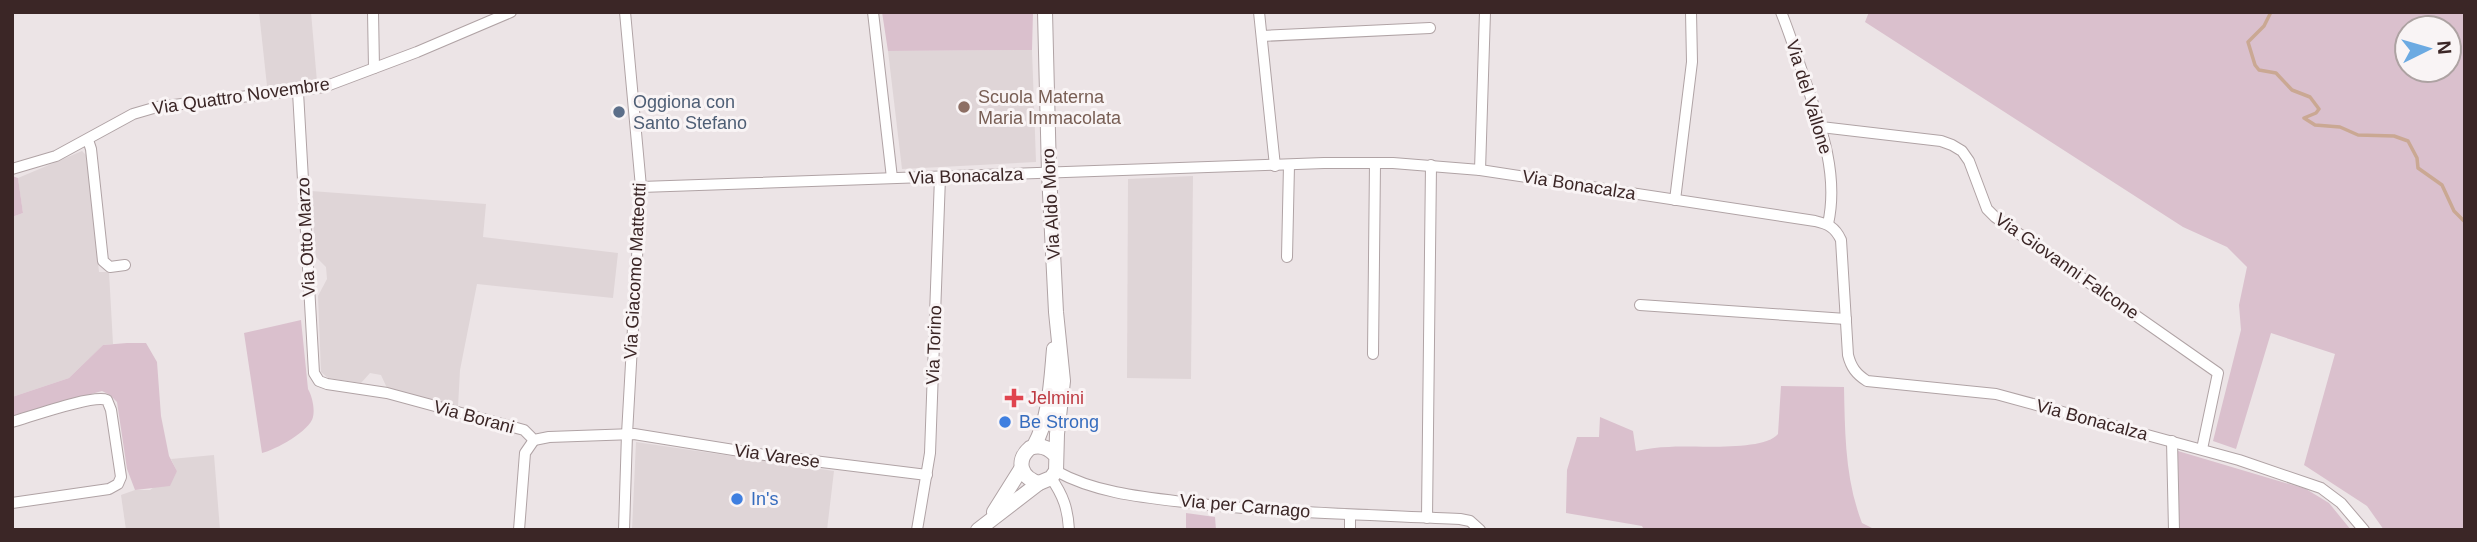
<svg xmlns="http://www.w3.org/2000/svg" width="2477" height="542" font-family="Helvetica,sans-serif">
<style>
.built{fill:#dfd5d7}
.green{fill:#dac0cd;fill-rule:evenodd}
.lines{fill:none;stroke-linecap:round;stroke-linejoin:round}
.stream{stroke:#caa893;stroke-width:3.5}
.minor-casing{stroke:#b0a3a5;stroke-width:12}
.tertiary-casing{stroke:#b0a3a5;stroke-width:16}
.minor{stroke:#fff;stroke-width:10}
.tertiary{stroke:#fff;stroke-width:14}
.education-dot{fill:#8d6e63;stroke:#f9f4f5;stroke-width:2.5}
.service-dot{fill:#5c6f8a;stroke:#f9f4f5;stroke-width:2.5}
.health-dot{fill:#e0444e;stroke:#f9f4f5;stroke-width:2.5}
.shop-dot{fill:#3f7fe0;stroke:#f9f4f5;stroke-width:2.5}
.labels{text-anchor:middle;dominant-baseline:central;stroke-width:6;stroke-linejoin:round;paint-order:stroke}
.street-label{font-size:18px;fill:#3b2626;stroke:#f9f4f5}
.education-label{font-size:18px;fill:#785e54;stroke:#f9f4f5;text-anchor:start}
.service-label{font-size:18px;fill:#4e5e75;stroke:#f9f4f5;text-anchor:start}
.health-label{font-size:18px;fill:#be3a42;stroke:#f9f4f5;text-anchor:start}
.shop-label{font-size:18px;fill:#366cbe;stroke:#f9f4f5;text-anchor:start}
</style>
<rect width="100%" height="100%" fill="#ece4e6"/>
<g class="built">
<polygon points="259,12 311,12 317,82 267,86"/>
<polygon points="1032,50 1036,162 902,169 888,51"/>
<polygon points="82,151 87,156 99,272 109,272 113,344 103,345 69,378 12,397 12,217 23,213 18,178"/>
<polygon points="1193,176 1191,379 1127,378 1128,179"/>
<polygon points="311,191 486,204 483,237 618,253 613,298 477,284 460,370 458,407 387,388 381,375 370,373 361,383 328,378 321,372 318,296 327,279 326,267 316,257"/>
<polygon points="636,442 834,471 827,530 632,530"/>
<polygon points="214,455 220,530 126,530 121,495 135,490 150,490 177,471 171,459"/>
</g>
<g class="green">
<polygon points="882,12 1033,12 1032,50 888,51"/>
<path d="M1869,12h596v518h-81l-17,-24 -63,-41 31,-111 -64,-21 -35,116 -23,-8 28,-111 -2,-25 8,-38 -20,-20 -44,-20 -318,-205zM2407,28h42v42h-42z"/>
<polygon points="12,176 18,178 23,213 12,217"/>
<path d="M301,320l7,69c4,7 7,19 5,28 -3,14 -38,33 -51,36l-18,-120z"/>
<polygon points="127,343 146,343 157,362 161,416 169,456 177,471 170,486 135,490 127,469 117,402 110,395 102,391 12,416 12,397 69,378 103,345"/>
<path d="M1781,386l63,1c1,46 1,92 18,136l14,7h-232l-2,-4 -76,-13 1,-43 10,-33h22l1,-20 33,14 3,20c11,-2 22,-4 33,-4 24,-2 94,5 109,-13z"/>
<polygon points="2178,451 2306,489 2329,503 2351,530 2179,530"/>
<polygon points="1186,513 1215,517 1216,530 1186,530"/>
</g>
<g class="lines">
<polyline class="stream" points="2271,12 2264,26 2248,42 2255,65 2259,70 2276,73 2292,90 2310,97 2319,109 2316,113 2304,118 2315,125 2340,127 2358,135 2394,136 2408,141 2417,158 2418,168 2442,185 2454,211 2465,222"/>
<g class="minor-casing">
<g id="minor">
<polyline points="373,12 374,68"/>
<polyline points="873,12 892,178"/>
<polyline points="1259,12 1275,166"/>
<path d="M1781,12c9,22 16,45 24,68 16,46 34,95 23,144"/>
<polyline points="1262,36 1430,28"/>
<polyline points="298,92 314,373 319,381 327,384 387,393 524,430 534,440 549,437 634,434 765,455 927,475"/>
<polyline points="1821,127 1941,141 1952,145 1962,151 1969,161 1987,209 1995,217 2218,373 2202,449"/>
<polyline points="88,140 91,149 103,261 110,267 125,265"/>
<polyline points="12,169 56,156 133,114 157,107 324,87 417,52 511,12"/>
<polyline points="1480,170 1485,12"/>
<path d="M641,187l683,-24h69l87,7 335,51c13,3 20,6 26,19l7,115c3,12 8,19 19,26l129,13 243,66 82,28 20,15 23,27"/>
<polyline points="1675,200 1692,62 1691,12"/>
<polyline points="1287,257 1289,165"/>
<polyline points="1640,305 1846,319"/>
<polyline points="1373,354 1375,163"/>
<path d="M12,422c18,-5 81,-28 95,-22l4,10 10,67 -3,7 -9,5 -97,14"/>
<polyline points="2172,441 2174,530"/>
<path d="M1056,471c43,24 96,27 144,33 87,9 174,11 260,15l10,2 10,9"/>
<path d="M1051,478c12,17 17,31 18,52"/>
<polyline points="1427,518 1431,165"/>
<polyline points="519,530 525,453 534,440"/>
<polyline points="624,530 627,434 641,187 625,12"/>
<polyline points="917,530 930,453 940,177"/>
<polyline points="1350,530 1350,515"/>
</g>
</g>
<g class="tertiary-casing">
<g id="tertiary">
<path d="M1045,12l4,161 7,139 7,69 -6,53 -1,37 -5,7 -12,5c-18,-5 -24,-22 -9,-35 10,-4 18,-1 25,7"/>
<path d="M1034,446c16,-29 17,-64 20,-97"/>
<polyline points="994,512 1021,469"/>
<polyline points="978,530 1039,483"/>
</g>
</g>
<use href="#minor" class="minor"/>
<use href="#tertiary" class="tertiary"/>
</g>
<circle class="education-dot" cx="964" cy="107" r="7"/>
<circle class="service-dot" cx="619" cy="112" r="7"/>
<path class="health-dot" d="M1010.5 387.5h7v7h7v7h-7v7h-7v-7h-7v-7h7z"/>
<g class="shop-dot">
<circle cx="1005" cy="422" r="7"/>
<circle cx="737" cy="499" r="7"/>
</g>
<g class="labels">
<g class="street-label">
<text transform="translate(241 96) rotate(-8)">Via Quattro Novembre</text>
<text transform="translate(1809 97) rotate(73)">Via del Vallone</text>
<text transform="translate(966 176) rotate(-2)">Via Bonacalza</text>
<text transform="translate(1579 185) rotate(9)">Via Bonacalza</text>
<text transform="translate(1051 204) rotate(-93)">Via Aldo Moro</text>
<text transform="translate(306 237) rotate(-93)">Via Otto Marzo</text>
<text transform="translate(2067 266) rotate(35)">Via Giovanni Falcone</text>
<text transform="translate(635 271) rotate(-87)">Via Giacomo Matteotti</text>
<text transform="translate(934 345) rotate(-88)">Via Torino</text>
<text transform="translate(474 417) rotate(15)">Via Borani</text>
<text transform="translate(2092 420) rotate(15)">Via Bonacalza</text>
<text transform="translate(777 456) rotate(8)">Via Varese</text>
<text transform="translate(1245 506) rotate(5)">Via per Carnago</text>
</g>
<g class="education-label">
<text x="978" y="97">Scuola Materna<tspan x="978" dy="21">Maria Immacolata</tspan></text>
</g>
<g class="service-label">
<text x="633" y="102">Oggiona con<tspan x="633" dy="21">Santo Stefano</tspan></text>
</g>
<g class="health-label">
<text x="1028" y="398">Jelmini</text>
</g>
<g class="shop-label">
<text x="1019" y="422">Be Strong</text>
<text x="751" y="499">In's</text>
</g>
</g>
<rect width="2477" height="542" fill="none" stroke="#3b2626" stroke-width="28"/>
<g transform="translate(2428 49) rotate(85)"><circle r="33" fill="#f9f4f5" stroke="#ada2a2" stroke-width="2"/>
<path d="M0-5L12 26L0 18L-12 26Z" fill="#6caae2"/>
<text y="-10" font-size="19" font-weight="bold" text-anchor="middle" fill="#3b2626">N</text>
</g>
</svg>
